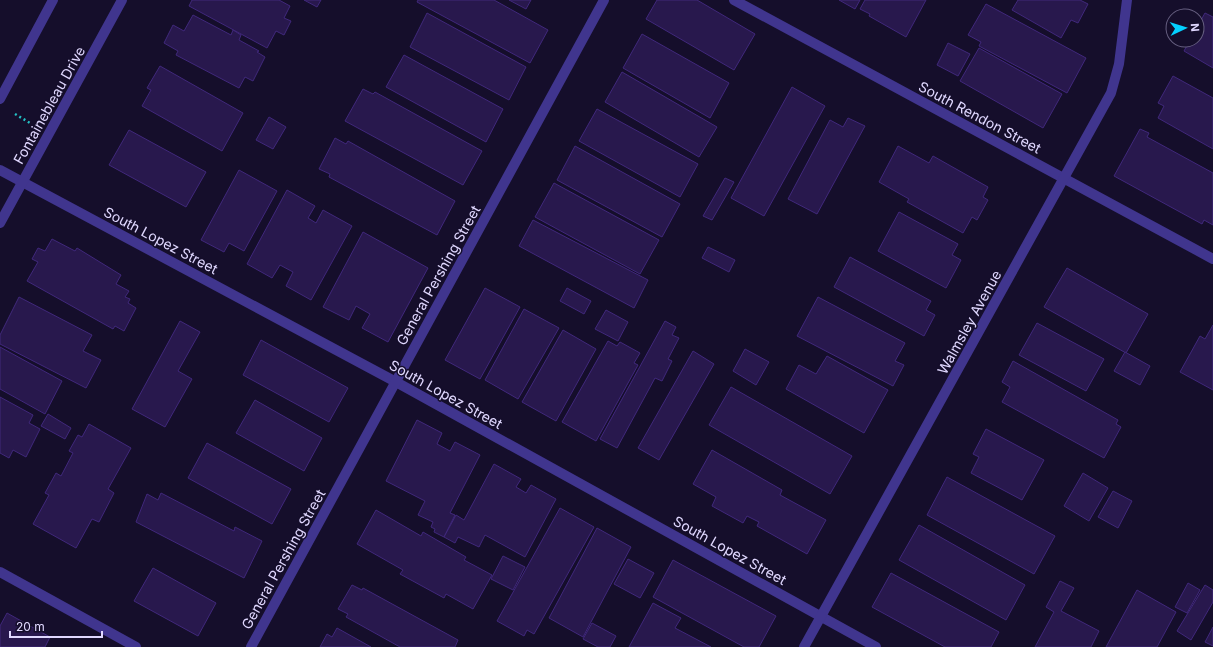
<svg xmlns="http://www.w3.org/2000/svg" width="1213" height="647" font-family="Inter,sans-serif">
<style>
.building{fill:#28184d;stroke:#40287b}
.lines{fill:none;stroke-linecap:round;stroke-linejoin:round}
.path{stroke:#24c2c6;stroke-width:2.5;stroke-dasharray:2 3;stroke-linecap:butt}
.minor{stroke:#40358e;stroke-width:10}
.tertiary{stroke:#40358e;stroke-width:10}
.labels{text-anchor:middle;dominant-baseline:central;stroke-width:3;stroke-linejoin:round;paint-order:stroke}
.street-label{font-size:14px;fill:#e0d8ff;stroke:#150e2b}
</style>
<rect width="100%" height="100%" fill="#150e2b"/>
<g class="building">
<polygon points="192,0 279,0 290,6 284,18 291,21 284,35 276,31 267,48 189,6"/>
<polygon points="304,0 321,0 317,7"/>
<polygon points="418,0 494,0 548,30 530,63 417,2"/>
<polygon points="509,0 531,0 526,9"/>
<polygon points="657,0 697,0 755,34 734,70 646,19"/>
<polygon points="839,0 860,0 855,9"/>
<polygon points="865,0 926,0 906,37 869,16 870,14 860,9"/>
<polygon points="1018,0 1080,0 1088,4 1078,23 1071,20 1061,38 1012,10"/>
<polygon points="986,4 1086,58 1067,93 979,46 981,42 968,35"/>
<polygon points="427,13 526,67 509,100 410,47"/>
<polygon points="1205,13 1213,17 1213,68 1184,51 1190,40 1197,40 1197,27"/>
<polygon points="193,15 231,35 233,30 241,35 239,40 259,51 257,52 265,57 253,81 245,77 239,88 176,55 178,51 164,43 173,25 184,31"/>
<polygon points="642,34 729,83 710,118 623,68"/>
<polygon points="948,43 970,54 958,76 937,65"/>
<polygon points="979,48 1062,94 1043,128 960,81"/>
<polygon points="404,55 503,109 486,142 386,87"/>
<polygon points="160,66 243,113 222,151 142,106 151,90 147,88"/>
<polygon points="622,72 717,127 699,157 605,102"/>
<polygon points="1173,76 1213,98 1213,149 1158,118 1164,106 1158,103"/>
<polygon points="792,87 825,106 764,216 731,198"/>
<polygon points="363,89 373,94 375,92 482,151 463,185 345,121"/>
<polygon points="597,109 698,164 680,197 579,141"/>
<polygon points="269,117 286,127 273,149 256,140"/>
<polygon points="848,118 865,126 817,214 788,199 830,120 843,127"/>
<polygon points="1140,129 1149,133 1147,137 1213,173 1213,225 1204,220 1202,224 1114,176"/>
<polygon points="129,130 206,172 186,207 109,165"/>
<polygon points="335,138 346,144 348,141 455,201 437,235 329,177 330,174 319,169"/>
<polygon points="575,146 680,204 662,237 557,180"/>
<polygon points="898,146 929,163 933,156 988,187 983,197 988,200 977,220 972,217 963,233 907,202 909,199 879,182"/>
<polygon points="239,170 277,191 244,251 229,243 224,252 201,240"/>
<polygon points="725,178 734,182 712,220 703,216"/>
<polygon points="554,183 659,240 640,274 535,217"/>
<polygon points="287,190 315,206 308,218 316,223 323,210 352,226 311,300 286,286 293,272 280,265 272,278 247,264"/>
<polygon points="899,212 958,244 952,255 961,260 946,288 878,251"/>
<polygon points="533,220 648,280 634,308 519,246"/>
<polygon points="363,232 428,268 388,342 362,328 370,314 356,306 349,320 323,307"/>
<polygon points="52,239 75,251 77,248 121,275 116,284 129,291 125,297 130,299 128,303 136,308 124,331 115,326 113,329 27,281 38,262 32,259 38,248 45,251"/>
<polygon points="708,247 735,260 729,272 702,258"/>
<polygon points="850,257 931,301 926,310 935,315 924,336 834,287"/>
<polygon points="1067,268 1148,314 1126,353 1044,307"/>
<polygon points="485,288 520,307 480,379 445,360"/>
<polygon points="567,288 591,301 584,314 560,301"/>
<polygon points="19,297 92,335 83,351 101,360 86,388 0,344 0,335"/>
<polygon points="818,297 905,343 895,361 904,365 893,386 797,336"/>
<polygon points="524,309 559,328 518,399 485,380"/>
<polygon points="606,310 628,322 618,341 595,329"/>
<polygon points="180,321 200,332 178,371 192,379 165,427 132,409"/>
<polygon points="665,321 676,327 672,335 679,338 668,359 672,361 662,381 655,378 617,448 600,439"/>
<polygon points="1037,323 1104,359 1086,391 1019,355"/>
<polygon points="1213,325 1213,390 1180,372 1200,336 1205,339"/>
<polygon points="563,330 596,349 556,421 522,402"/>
<polygon points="261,340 348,388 329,422 243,375"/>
<polygon points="608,341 617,346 620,342 640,353 634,363 638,365 596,441 562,422"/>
<polygon points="0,347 62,381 45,414 0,389"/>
<polygon points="745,349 769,362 756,385 733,371"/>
<polygon points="693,351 714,364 659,460 638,448"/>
<polygon points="1125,352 1150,366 1140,385 1114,371"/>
<polygon points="827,356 888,390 864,433 786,389 799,365 816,374"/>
<polygon points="1013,361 1118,420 1116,424 1121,427 1104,458 1002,402 1010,387 1002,382"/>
<polygon points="731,387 852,456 830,494 709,425"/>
<polygon points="0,397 33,415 29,423 40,429 26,457 13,450 9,458 0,453"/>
<polygon points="255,400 322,438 304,471 236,433"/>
<polygon points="48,414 71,428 65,439 41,426"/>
<polygon points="417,420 442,433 437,444 450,451 455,442 480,455 450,513 455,515 444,537 434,532 435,529 431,527 433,522 418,515 425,501 386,481"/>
<polygon points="89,424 131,448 108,489 114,493 99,522 92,519 76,548 33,524 49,495 45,493 56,473 61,476 73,453 69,451 78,435 82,437"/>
<polygon points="986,429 1044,460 1022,500 971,473 979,457 973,454"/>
<polygon points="207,443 291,489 272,524 188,478"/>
<polygon points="712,450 782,490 780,495 826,520 807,554 757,526 759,522 747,516 743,523 712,506 716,497 693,484"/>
<polygon points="494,464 521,479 516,487 526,493 531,485 556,499 525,557 485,535 479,547 458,537 455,543 444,537 456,515 464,520"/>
<polygon points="1083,473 1108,488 1089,521 1064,506"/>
<polygon points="947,477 1055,536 1034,574 927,515"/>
<polygon points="1113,491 1132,501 1118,528 1098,517"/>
<polygon points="161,493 234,531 235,527 262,541 244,578 136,522 147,494 158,500"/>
<polygon points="560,508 594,527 534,634 527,630 524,636 497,621"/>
<polygon points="376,510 421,536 423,532 466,557 464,560 492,575 473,609 446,594 444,598 400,574 403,570 357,544"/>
<polygon points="919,525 1025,585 1006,620 899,560"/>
<polygon points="597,528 631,547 583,637 549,618"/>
<polygon points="503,556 525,567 513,590 491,579"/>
<polygon points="628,559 654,573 640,598 614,584"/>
<polygon points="673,560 776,616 759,647 744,647 653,597"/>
<polygon points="153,568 216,603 198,636 134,601"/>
<polygon points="891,573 999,632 991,647 945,647 872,607"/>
<polygon points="1060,581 1074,588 1061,611 1099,631 1091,647 1035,647 1054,612 1046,607"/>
<polygon points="1188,583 1200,590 1187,613 1175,607"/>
<polygon points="352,585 362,590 363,588 458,640 455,647 400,647 346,617 348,614 338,609"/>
<polygon points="1205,585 1213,590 1213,602 1191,640 1177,631"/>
<polygon points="1137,590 1176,612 1157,647 1106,647"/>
<polygon points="653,603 681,618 675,628 711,647 629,647"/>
<polygon points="7,613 50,637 45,647 0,647 0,626"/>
<polygon points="592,623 616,636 610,647 598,647 583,639"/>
<polygon points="1213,627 1213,646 1205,642"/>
<polygon points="337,628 371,647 320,647 327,634 332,637"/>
</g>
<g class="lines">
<polyline class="path" points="15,114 30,123"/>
<g class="minor">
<polyline points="734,0 1213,259"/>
<polyline points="0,170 396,382 876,647"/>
<polyline points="0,572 136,647"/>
<polyline points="251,647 604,0"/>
<polyline points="804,647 1111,93 1119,64 1127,0"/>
</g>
<g class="tertiary">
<polyline points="0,99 53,0"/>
<polyline points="0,223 122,0"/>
</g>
</g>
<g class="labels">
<g class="street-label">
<text transform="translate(49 105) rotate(-61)">Fontainebleau Drive</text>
<text transform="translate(980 117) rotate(28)">South Rendon Street</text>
<text transform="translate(161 240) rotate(28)">South Lopez Street</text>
<text transform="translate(438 275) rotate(-61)">General Pershing Street</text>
<text transform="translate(969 322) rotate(-61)">Walmsley Avenue</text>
<text transform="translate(446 394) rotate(29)">South Lopez Street</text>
<text transform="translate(730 550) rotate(29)">South Lopez Street</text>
<text transform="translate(283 559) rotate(-61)">General Pershing Street</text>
</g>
</g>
<g transform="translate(1185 28) rotate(86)"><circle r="19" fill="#150e2b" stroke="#665f80"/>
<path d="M0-3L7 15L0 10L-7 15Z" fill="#04d0ff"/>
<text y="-6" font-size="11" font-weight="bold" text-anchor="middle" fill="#e0d8ff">N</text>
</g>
<path d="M10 631v6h92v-6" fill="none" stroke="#e0d8ff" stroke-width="2"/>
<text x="16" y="631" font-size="12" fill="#e0d8ff" stroke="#150e2b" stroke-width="3" paint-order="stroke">20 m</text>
</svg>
